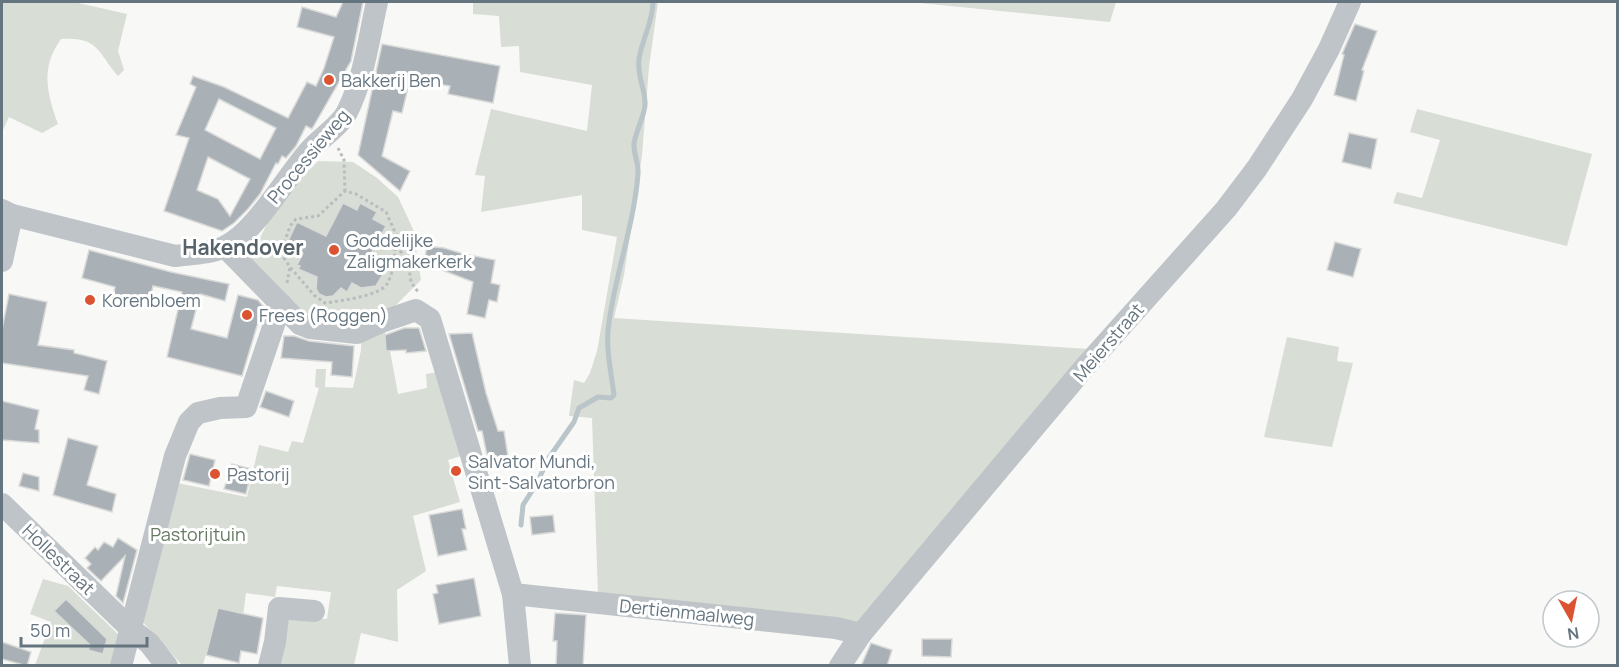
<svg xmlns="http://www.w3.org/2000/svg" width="1619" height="667" font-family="Manrope,sans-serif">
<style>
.green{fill:#d8ddd5}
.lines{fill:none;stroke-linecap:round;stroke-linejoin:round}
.stream{stroke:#b9c5c9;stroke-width:5}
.building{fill:#a9b1b7;stroke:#dadad8;stroke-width:1.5;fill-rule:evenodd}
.path{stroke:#babdc0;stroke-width:3;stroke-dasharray:3 3;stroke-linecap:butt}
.minor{stroke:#bfc4c8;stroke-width:22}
.poi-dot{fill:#dc5332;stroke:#fff;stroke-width:2}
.labels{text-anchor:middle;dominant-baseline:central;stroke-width:6;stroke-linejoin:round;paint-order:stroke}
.poi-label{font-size:18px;fill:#657580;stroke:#fff;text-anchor:start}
.street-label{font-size:18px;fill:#657580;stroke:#fff}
.park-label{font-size:18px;fill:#677863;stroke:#fff}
.quarter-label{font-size:21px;font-weight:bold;fill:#56636b;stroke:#fff}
</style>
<rect width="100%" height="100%" fill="#f8f8f6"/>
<g class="green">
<path d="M2,2h72l53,12 -9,37 6,19 -6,6c-20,-23 -19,-40 -57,-37 -21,29 -14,54 -3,85l-16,9 -33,-16 -7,15z"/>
<polygon points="473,2 658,2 649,67 642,155 624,275 614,318 1089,349 855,625 598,596 592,418 569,416 574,380 584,383 590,373 597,351 617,237 582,230 582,195 481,212 485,176 475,175 491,109 587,131 592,85 520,72 519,46 501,47 499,16 473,14"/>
<polygon points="910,2 1116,2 1110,22"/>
<polygon points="1417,109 1592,154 1567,246 1393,203 1397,192 1422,198 1440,140 1410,132"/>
<polygon points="318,161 353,162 377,178 398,197 413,229 421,280 396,305 363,322 311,321 250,258 271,216 294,185"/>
<polygon points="385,329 386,350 390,351 398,394 427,388 426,374 438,372 461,456 448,460 460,502 413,516 426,571 397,590 398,642 361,633 354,665 277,665 284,615 327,619 331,592 277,586 275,597 246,593 243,616 217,611 203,665 182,665 139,618 172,482 247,497 259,445 288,452 292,441 303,443 319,388 315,387 316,369 326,369 325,387 353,388 361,350 361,338"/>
<polygon points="1287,337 1339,347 1337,361 1353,363 1332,447 1264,437"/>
<polygon points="43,579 68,586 121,637 113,665 35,665 51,622 30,614"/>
</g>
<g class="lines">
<path class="stream" d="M521,525l2,-20 14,-22 11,-24 26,-37 5,-14 19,-11 13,1 3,-3c-3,-24 -9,-49 -5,-73 7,-50 25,-98 29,-148 1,-11 -5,-21 -4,-31 2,-12 12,-31 11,-40 0,-15 -8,-26 -6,-44 3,-20 14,-37 14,-57"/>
</g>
<g class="building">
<path d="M343,2h20l-12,59 -39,68 -6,-3 -10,20 -10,12 -4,-2 -4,8 -2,-1 -16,31 -12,15 -14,14 -12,8 -58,-20 25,-73 -13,-3 20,-48 -6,-3 3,-8 31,11 64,31 19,-36 9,4 8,-18 10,-31 -37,-10 5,-20 34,10zM219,99l57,29 -16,31 -55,-29zM208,157l42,22 -20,37 -12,-17 -21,-9z"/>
<polygon points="1355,24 1377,31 1362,70 1364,71 1356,101 1334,95 1344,55 1342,54"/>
<polygon points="382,44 500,66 493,103 448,94 450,86 410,79 402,113 393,111 382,156 410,171 400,191 358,155"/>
<polygon points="1349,133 1377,139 1371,169 1342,162"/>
<polygon points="343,203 357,210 360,203 377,212 373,219 386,226 368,259 386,269 376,286 361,288 352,283 347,292 341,288 333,296 326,297 319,294 316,289 317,277 298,269 300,266 297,265 303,253 289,246 289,239 297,222 326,236"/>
<polygon points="1335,242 1361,249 1353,277 1327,270"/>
<polygon points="427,246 444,248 464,254 495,260 491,283 500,285 497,302 489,300 485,318 467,314 473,282 424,263"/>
<polygon points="89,250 171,272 229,284 225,301 200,294 191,329 227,338 238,295 258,300 263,306 242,376 167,357 182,292 153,286 149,305 113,297 115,287 82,278"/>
<polygon points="9,294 47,302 38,345 74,350 74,353 107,361 99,394 84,390 88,376 2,363 2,329"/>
<polygon points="404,328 419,328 426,351 406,353 406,350 386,351 385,335"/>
<polygon points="472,333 486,393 498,431 504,431 509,463 489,465 482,431 478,431 449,334"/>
<polygon points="284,336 294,336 309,341 354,346 352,377 331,375 332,362 281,358"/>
<polygon points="266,391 294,401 289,417 260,407"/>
<polygon points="2,401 39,410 35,429 39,430 39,443 2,440"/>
<polygon points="68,438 98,446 87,485 116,494 112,512 53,495"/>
<polygon points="190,454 215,460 209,486 183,480"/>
<polygon points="232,464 252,469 246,494 224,489"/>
<polygon points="23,473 39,477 39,491 19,486"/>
<polygon points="462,509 466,529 462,529 467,550 438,556 429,515"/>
<polygon points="553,515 555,532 532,535 530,517"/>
<polygon points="118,538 137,550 123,603 116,596 125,556 101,581 87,568 91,564 85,558 95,547 98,550 104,542 113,547"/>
<polygon points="474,578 481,616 439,624 433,594 438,593 436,585"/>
<polygon points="66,599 107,639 103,654 88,650 90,645 54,611"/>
<polygon points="218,608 263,618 257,654 241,651 239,663 206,655"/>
<polygon points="555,613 586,615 583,666 556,666 557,641 553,641"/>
<polygon points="922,639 952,639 951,657 922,656"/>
<polygon points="2,642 31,652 27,666 2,659"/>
<polygon points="871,643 892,650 887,666 861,666"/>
</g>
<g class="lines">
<g class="path">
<polyline points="338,148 344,160 345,191"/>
<path d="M396,242c-2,12 -2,31 -9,42 -7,12 -48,17 -62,19l-11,-8 -24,-28 -6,-9v-14l6,-18 6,-7 22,-3 27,-25 11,3 30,18 10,22v8l13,26 2,14 7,10"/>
<polyline points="287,283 290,267"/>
</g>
<g class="minor">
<path d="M2,210l10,5 163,41c16,-2 34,-2 49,-9 31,-14 62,-70 85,-96 10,-12 31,-25 38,-39 17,-33 22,-75 30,-110"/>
<polyline points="225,247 300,324 310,328 357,333 381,322 416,310 430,319 513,594 520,666"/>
<polyline points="2,261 12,215"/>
<polyline points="2,504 132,630 149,643 167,666"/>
<polyline points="513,594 836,628 861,634"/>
<polyline points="121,666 175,456 189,422 198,413 220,408 246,407 281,304"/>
<polyline points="269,666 275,642 279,608 314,611"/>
<polyline points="840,666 861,634 1084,368 1226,209 1257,168 1302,99 1329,49 1350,2"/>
</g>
</g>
<g class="poi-dot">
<circle cx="329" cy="80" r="6"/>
<circle cx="334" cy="250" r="6"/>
<circle cx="90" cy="300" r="6"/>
<circle cx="247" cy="315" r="6"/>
<circle cx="456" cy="471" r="6"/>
<circle cx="215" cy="474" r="6"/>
</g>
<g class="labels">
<g class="poi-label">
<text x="341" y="80">Bakkerij Ben</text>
<text x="346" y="240">Goddelijke<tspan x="346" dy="21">Zaligmakerkerk</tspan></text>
<text x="102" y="300">Korenbloem</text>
<text x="259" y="315">Frees (Roggen)</text>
<text x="468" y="461">Salvator Mundi,<tspan x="468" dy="21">Sint-Salvatorbron</tspan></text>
<text x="227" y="474">Pastorij</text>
</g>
<g class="street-label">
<text transform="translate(308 156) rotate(-50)">Processieweg</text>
<text transform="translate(1108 342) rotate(-49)">Meierstraat</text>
<text transform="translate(59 559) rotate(44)">Hollestraat</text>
<text transform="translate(687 612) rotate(6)">Dertienmaalweg</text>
</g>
<g class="park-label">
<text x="198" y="534">Pastorijtuin</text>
</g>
<g class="quarter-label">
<text x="243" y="247">Hakendover</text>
</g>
</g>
<rect width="1619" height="667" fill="none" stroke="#657580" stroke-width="6"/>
<g transform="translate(1571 619) rotate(171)"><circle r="28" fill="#ffffff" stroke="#c1c8cc" stroke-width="1.5"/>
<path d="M0-4.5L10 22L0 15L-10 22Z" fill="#dc5332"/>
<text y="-9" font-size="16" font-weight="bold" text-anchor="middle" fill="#657580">N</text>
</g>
<path d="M21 637v9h126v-9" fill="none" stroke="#657580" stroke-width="3"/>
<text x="30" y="637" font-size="18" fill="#657580" stroke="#ffffff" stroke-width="4.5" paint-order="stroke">50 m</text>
</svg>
